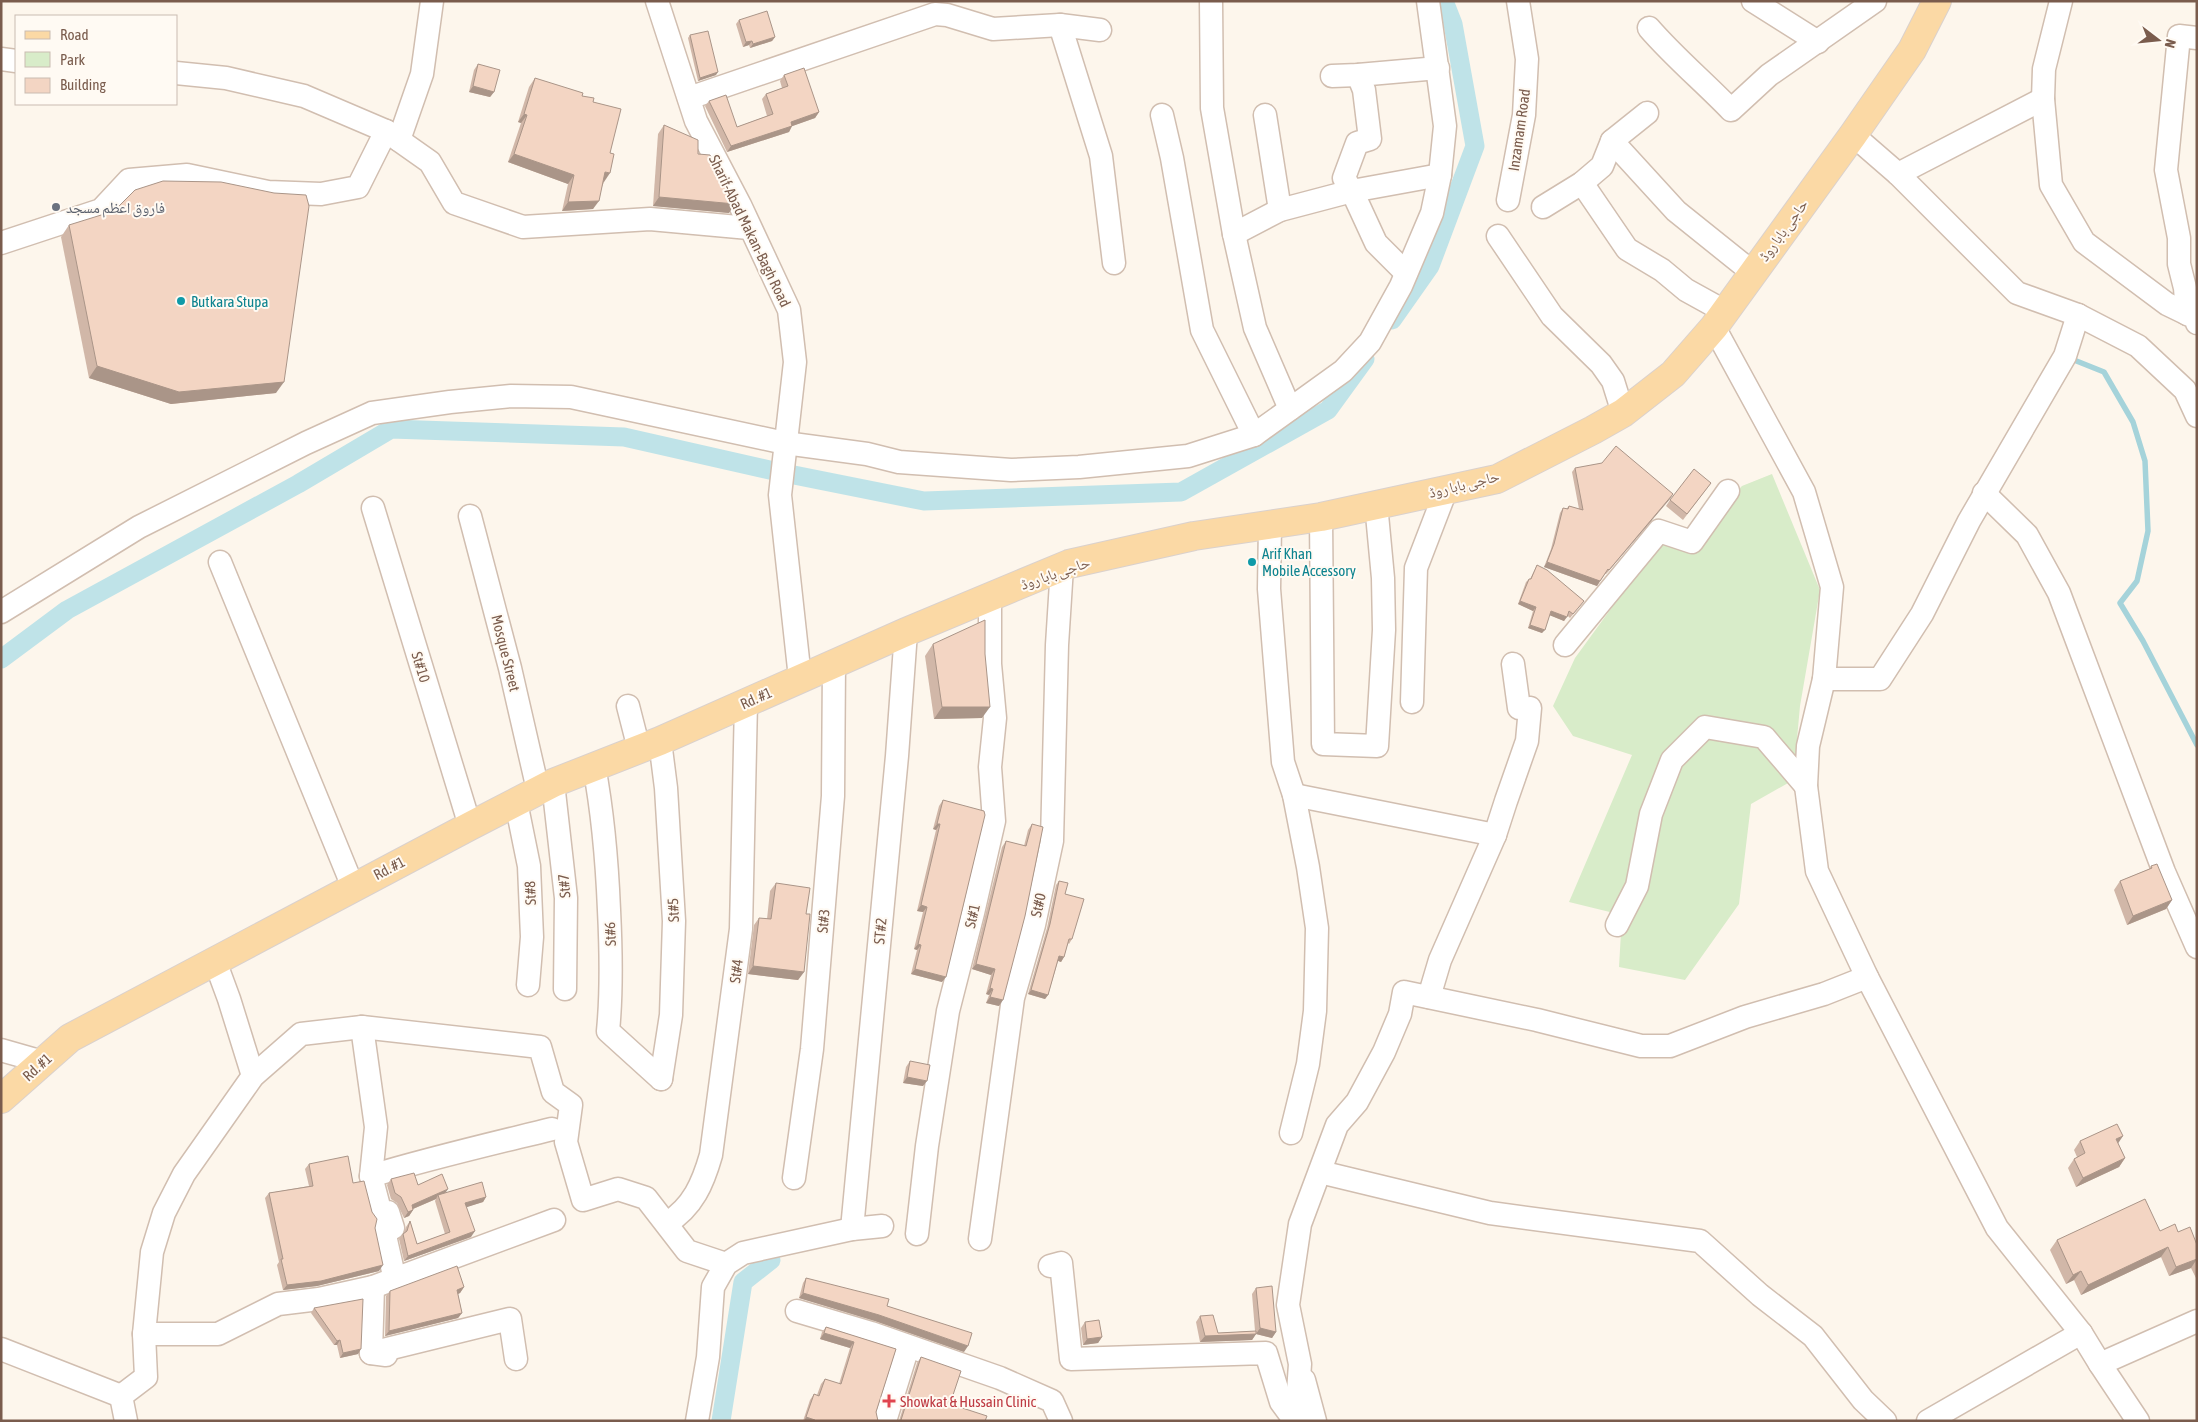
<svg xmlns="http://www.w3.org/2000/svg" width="2198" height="1422" font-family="'Asap Condensed','Noto Naskh Arabic',sans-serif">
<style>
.green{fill:#d8ecc9}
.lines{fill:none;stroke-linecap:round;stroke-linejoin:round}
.stream{stroke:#a5d3da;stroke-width:5.5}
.canal{stroke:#bfe3e8;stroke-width:19}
.minor-casing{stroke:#d1beb0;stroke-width:25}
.major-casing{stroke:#dad1cd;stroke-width:30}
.minor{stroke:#fff;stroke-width:22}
.major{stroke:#fbd9a5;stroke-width:28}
.wall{fill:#d1b7a8}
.shaded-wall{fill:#aa9588}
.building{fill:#f3d5c3;stroke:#aa9588}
.worship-dot{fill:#6b7280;stroke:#fffaf3;stroke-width:2}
.culture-dot{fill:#0f9aa8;stroke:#fffaf3;stroke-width:2}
.health-dot{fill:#e0444e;stroke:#fffaf3;stroke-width:2}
.labels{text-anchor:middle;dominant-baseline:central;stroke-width:4;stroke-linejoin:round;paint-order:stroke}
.street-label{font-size:15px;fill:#7a5c4d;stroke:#fffaf3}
.worship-label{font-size:15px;fill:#5b616d;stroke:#fffaf3;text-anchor:start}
.culture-label{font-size:15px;fill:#0d838f;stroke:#fffaf3;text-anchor:start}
.health-label{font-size:15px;fill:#be3a42;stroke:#fffaf3;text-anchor:start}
</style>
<rect width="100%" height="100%" fill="#fdf6ec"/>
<polygon class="green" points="1772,474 1820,590 1800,706 1795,761 1797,778 1751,804 1739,904 1685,980 1619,967 1622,915 1569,902 1632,755 1573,736 1553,706 1575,658 1661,540 1696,551 1729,499 1742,486"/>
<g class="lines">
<polyline class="stream" points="2069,358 2104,372 2133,422 2145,461 2148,531 2137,581 2120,603 2143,641 2197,745"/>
<g class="canal">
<polyline points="1392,320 1430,266 1475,146 1453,24 1444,1"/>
<polyline points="1,659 67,610 298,484 391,429 624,437 774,471 924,501 1181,492 1328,410 1365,359"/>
<polyline points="721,1421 743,1282 771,1260"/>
</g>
<g class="minor-casing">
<g id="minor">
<polyline points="657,1 696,121 740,205 789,310 795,362 780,495 800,678"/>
<polyline points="1211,1 1212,108 1234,234 1255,328 1290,409"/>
<polyline points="1753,1 1818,42"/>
<polyline points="2061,1 2044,69 2043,99 2051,185 2084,242 2167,304 2196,318 2197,323"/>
<polyline points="1060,25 1101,156 1114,263"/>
<path d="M1649,28c25,29 55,54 82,82l38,-35 106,-74"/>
<polyline points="1,59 16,61"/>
<polyline points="176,73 226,78 304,96 386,131 430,162 454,203 523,227 650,219 749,228"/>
<polyline points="1358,75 1364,90 1370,139 1357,143 1344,178 1352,191 1376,243 1406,273"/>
<polyline points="1332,76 1358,75 1438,68"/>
<polyline points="689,98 935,14 947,15 993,29 1060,25 1100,30"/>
<polyline points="1162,115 1172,158 1202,330 1254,435"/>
<polyline points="1265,115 1280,210"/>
<polyline points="1853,135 1898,174 2017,293 2078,315 2138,346 2185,390 2197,416"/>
<polyline points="399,140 422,74 432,1"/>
<polyline points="1612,141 1676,211 1752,272"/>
<polyline points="1898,174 2043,99"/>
<polyline points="1582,183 1627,249 1662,270 1686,290 1724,311"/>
<polyline points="1508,200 1524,115 1527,59 1518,1"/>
<polyline points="1543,207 1582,183 1602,166 1612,141 1647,113"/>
<polyline points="1234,234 1280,210 1352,191 1440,175"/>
<polyline points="1498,236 1552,316 1601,364 1613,381 1623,413"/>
<polyline points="1,243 101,210 129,180 187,175 268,192 321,194 358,187 386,131"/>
<polyline points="2187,314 2185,288 2179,264 2179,238 2166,170 2179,36 2197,38"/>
<polyline points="1714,327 1804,492 1832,587 1824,679 1808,746 1806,786 1817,871 1867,977 1997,1228 2081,1333 2100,1364 2138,1421"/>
<polyline points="1984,493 2027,535 2059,593 2164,872 2197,947"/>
<polyline points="373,508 470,826"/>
<polyline points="470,516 510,668 538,790"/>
<polyline points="1321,517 1323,744 1377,746 1384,630 1383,578 1376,504"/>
<polyline points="1270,525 1269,589 1283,762 1294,795 1308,867 1317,928 1315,1011 1308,1064 1291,1133"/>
<polyline points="220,562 353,887"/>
<polyline points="1,612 139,527 306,443 372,413 450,402 511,396 571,397 785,443 867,454 899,462 1011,470 1079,467 1188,456 1254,435 1343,371 1370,342 1401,286 1432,213 1440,175 1445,126 1428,1"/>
<polyline points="1565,645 1659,531 1692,542 1728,491"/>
<polyline points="1513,664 1519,708"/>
<polyline points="1824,679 1880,679 1922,614 1969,521 2065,356 2078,315"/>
<polyline points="1412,702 1416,568 1446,490"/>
<polyline points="628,706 639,749"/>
<polyline points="660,741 666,788 674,921 671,1015 661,1079"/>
<path d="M594,766c9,48 13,95 15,144 2,40 3,81 -1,121l53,48"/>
<polyline points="553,783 566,898 565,989"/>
<polyline points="1294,795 1495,835"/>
<polyline points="516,802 529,866 532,937 528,985"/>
<polyline points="1617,925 1637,886 1651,814 1672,760 1705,727 1764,737 1806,786"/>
<polyline points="215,961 229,999 253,1076"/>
<polyline points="1429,997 1440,960 1495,835 1506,801 1527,741 1530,708"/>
<polyline points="362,1027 376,1127 371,1176 381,1214 388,1212 393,1228 384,1231 395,1280"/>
<polyline points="1,1050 43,1062"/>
<polyline points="1320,1172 1490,1213 1700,1241 1760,1295 1813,1336 1863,1400 1885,1421"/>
<path d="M371,1176c59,-18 120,-32 181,-47"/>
<polyline points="794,1178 812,1049 833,796 834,663"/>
<path d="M667,1223c26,-16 36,-40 44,-68l30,-226 5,-227"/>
<polyline points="852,1229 897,756 906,632"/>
<polyline points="917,1234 927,1146 948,1011 973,913 994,821 990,767 995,718 990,664 990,597"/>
<polyline points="980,1239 1013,998 1034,925 1052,841 1057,645 1062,567"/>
<polyline points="1050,1266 1061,1263 1071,1359 1266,1353 1281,1402 1295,1421"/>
<polyline points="373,1287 371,1353 386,1355"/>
<polyline points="797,1311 871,1333 1000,1378 1052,1401 1061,1421"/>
<polyline points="144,1334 218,1334 278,1304 319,1299 373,1287 554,1220"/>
<polyline points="1,1349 121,1396"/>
<polyline points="371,1353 510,1319 516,1359"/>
<polyline points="2100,1364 2197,1321"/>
<polyline points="1304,1380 1315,1421"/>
<polyline points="121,1396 146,1377 144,1334 152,1252 164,1213 184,1174 253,1076 301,1034 362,1027 540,1047 553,1092 571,1105 566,1142 583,1200 618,1189 646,1198 687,1251 726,1264"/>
<polyline points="121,1396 126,1421"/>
<polyline points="697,1421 708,1357 713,1287 726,1264 743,1253 852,1229 882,1226"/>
<polyline points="885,1421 908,1347"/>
<polyline points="1296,1421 1300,1364 1288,1305 1300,1224 1337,1125 1357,1102 1384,1052 1400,1014 1404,992 1537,1020 1641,1046 1670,1046 1745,1017 1824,994 1867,977"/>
<polyline points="1928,1421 2081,1333"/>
</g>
</g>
<g class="major-casing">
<polyline id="major" points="1,1099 70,1038 470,826 553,783 660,741 906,632 1069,564 1194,536 1321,517 1497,479 1593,430 1623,413 1673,374 1714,327 1853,135 1912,50 1937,1"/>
</g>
<use href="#minor" class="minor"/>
<use href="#major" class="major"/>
</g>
<g class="wall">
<polygon points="739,20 775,37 772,41 750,48 749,45 743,47 736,24"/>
<polygon points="690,35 716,75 698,81 688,38"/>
<polygon points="478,64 494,92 490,97 469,92 474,70"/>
<polygon points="784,75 819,112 815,118 792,126 789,132 727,152 705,106 709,101 737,127 767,116 762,99 766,94 782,88 780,81"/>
<polygon points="535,78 582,96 593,102 604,182 593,209 562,211 568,184 508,162 521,123 518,122 529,87"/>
<polygon points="664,125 698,154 729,213 653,206 658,134"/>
<polygon points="69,225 276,393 171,404 89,378 61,237"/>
<polygon points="1575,468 1673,494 1606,574 1605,574 1597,586 1544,567 1551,549 1560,513 1563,508 1566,509 1569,506 1579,509 1572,472"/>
<polygon points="1711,483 1683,520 1666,506 1670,500"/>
<polygon points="1537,565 1584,601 1570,618 1567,615 1564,621 1550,615 1542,633 1528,628 1533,611 1518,604 1526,582 1529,579 1530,579"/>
<polygon points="933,644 982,718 934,719 925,656"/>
<polygon points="943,800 942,982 911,974 917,950 914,949 923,912 917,911 936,830 933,829 939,806"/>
<polygon points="1032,824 999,1006 986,1003 989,995 986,994 991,975 972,969 1002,847 1006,841 1024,846 1028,830"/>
<polygon points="2151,866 2172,900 2166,909 2127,925 2114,890 2120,881 2149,869"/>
<polygon points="1059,881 1065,894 1072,939 1069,944 1068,943 1064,957 1061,962 1058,961 1048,995 1045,999 1028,994 1047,928 1056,885"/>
<polygon points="776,883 806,914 804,972 798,980 748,974 754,925 759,918 767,919 770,891"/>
<polygon points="910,1061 923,1086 903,1083 906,1067"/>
<polygon points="2080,1141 2118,1143 2125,1158 2119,1167 2076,1187 2068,1168 2074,1159 2077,1157 2074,1150"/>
<polygon points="309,1164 353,1183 375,1228 379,1271 317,1286 283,1290 277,1265 279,1262 265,1198 269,1193 309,1186 305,1169"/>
<polygon points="391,1179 418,1185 446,1193 486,1197 483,1202 466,1207 471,1237 404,1261 399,1239 404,1233 406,1227 410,1221 417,1244 445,1234 435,1201 436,1199 413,1209 413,1210 409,1216 404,1218 397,1203 391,1199 387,1185"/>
<polygon points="2160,1231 2178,1232 2197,1245 2197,1280 2191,1268 2169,1276 2161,1257 2081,1295 2074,1280 2066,1284 2050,1250 2057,1240"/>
<polygon points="806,1278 887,1306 964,1352 875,1321 799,1298 803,1283"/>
<polygon points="464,1287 460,1293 458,1294 462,1313 458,1318 385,1336 386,1296 390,1291"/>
<polygon points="1256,1288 1276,1332 1272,1338 1256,1334 1252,1340 1200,1342 1196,1322 1200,1316 1218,1333 1255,1331 1252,1294"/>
<polygon points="314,1308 358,1354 340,1358 337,1345 334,1345 311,1313"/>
<polygon points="1085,1322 1102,1337 1098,1343 1083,1345 1081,1328"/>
<polygon points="826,1327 896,1349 876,1412 878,1421 803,1421 810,1400 814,1394 817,1395 821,1384 825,1379 839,1384 850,1348 820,1339 822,1332"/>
<polygon points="921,1357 950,1404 985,1421 899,1421 917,1363"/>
</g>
<g class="shaded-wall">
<polygon points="775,37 772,41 750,48 753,44"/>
<polygon points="752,41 749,45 743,47 746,42"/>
<polygon points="718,72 716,75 698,81 700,78"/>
<polygon points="473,86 494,92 490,97 469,92"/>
<polygon points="819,112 815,118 787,128 791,122"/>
<polygon points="524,114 527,115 521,123 518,122"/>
<polygon points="792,126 789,132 727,152 731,146"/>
<polygon points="514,154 574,175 568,184 508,162"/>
<polygon points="605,172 610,173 604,182 599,181"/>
<polygon points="659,197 735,204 729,213 653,206"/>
<polygon points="599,201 593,209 562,211 568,202"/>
<polygon points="97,366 284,382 276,393 171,404 89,378"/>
<polygon points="1673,494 1670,499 1606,574 1609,570"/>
<polygon points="1547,562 1600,581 1597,586 1544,567"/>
<polygon points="1520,601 1536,607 1533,611 1518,604"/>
<polygon points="1551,611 1567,617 1564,621 1549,615"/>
<polygon points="1530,625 1545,630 1542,633 1528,628"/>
<polygon points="942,707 990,707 982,718 934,719"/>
<polygon points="937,824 940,824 936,830 933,829"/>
<polygon points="2172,900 2166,909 2127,925 2133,916"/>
<polygon points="921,905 927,907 923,912 917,911"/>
<polygon points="918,944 921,945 917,950 914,949"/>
<polygon points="1059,956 1064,957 1061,962 1056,960"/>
<polygon points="976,964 995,969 991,975 972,969"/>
<polygon points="753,966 804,972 798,980 748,974"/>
<polygon points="915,969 946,977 942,982 911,974"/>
<polygon points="990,988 993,989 989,995 986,994"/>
<polygon points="1031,990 1048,995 1045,999 1028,994"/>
<polygon points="990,997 1003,1000 999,1006 986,1003"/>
<polygon points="907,1077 927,1081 923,1086 903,1083"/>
<polygon points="2123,1136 2117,1145 2116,1139"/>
<polygon points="2125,1158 2119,1167 2076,1187 2083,1178"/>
<polygon points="448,1189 444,1195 438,1195 436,1199 408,1211 412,1205"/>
<polygon points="486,1197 483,1202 461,1209 465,1203"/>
<polygon points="413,1210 409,1216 404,1218 408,1212"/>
<polygon points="475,1231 471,1237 404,1261 408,1256"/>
<polygon points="2168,1247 2161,1257 2081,1295 2088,1285"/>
<polygon points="2197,1259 2191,1268 2169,1276 2176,1267"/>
<polygon points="383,1265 379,1271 317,1286 283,1290 287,1285"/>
<polygon points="2081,1271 2074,1280 2066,1284 2073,1275"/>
<polygon points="464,1287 460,1293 453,1296 457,1290"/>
<polygon points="803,1293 879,1315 968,1346 964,1352 875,1321 799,1298"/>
<polygon points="462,1313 458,1318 385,1336 389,1331"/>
<polygon points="1260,1328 1276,1332 1272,1338 1256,1334 1252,1340 1200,1342 1205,1336 1256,1334"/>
<polygon points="824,1333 854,1342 850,1348 820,1339"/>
<polygon points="1102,1337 1098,1343 1083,1345 1087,1339"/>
<polygon points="340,1340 337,1345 334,1345 337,1341"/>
<polygon points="361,1349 358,1354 340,1358 343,1353"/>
<polygon points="806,1417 815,1420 814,1421 804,1421"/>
</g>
<g class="building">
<polygon points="767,11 775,37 753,44 752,41 746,42 739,20"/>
<polygon points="708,31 718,72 700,78 690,35"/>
<polygon points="478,64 500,70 494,92 473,86"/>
<polygon points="804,68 819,112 791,122 792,126 731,146 709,101 726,95 737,127 773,114 766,94 788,86 784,75"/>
<polygon points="535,78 583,93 582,96 594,98 593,102 621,109 610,153 614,154 610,173 605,172 599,201 568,202 574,175 514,154 527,115 524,114"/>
<polygon points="664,125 698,140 698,154 710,155 735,204 659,197"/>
<polygon points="163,181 221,182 274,193 306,195 309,206 284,382 179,392 97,366 69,225 114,211 135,190"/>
<polygon points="1616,446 1673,494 1609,570 1608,569 1600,581 1547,562 1554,544 1563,508 1568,509 1569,506 1583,510 1575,468 1602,463"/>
<polygon points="1694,469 1711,483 1687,514 1670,500"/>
<polygon points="1537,565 1547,570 1584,601 1573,614 1569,611 1567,617 1551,611 1545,630 1530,625 1536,607 1520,601 1529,579 1531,579"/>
<polygon points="985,620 985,654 990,707 942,707 933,644"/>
<polygon points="943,800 984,811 985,815 946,977 915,969 921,945 918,944 927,907 921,905 940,824 937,824"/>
<polygon points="1032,824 1043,827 1025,916 1003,1000 990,997 993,989 990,988 995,969 976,964 1006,841 1026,846"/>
<polygon points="2157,864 2172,900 2133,916 2120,881 2152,868 2151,866"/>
<polygon points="1059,881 1068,883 1065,894 1084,899 1072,939 1069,939 1064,957 1059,956 1048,995 1031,990 1050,924"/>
<polygon points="776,883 810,888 806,914 810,914 804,972 753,966 759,918 771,919"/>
<polygon points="910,1061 930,1065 927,1081 907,1077"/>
<polygon points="2117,1124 2123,1136 2116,1139 2125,1158 2083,1178 2074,1159 2085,1153 2080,1141"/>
<polygon points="348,1156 353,1183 364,1181 372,1212 377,1219 375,1228 383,1265 321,1281 287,1285 281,1259 283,1259 269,1193 313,1186 309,1164"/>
<polygon points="414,1173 418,1185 442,1174 448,1189 412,1205 413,1210 408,1212 401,1197 395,1193 391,1179"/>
<polygon points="482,1182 486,1197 465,1203 475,1231 408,1256 403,1234 407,1231 410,1221 417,1244 450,1232 438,1195"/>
<polygon points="2145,1199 2160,1231 2175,1224 2178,1232 2190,1227 2197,1245 2197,1259 2176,1267 2168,1247 2088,1285 2081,1271 2073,1275 2057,1240"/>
<polygon points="457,1266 464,1287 457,1290 462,1313 389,1331 390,1291"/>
<polygon points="806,1278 889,1299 887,1306 972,1333 968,1346 879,1315 803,1293"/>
<polygon points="1272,1286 1276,1332 1260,1328 1256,1288"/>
<polygon points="363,1299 361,1349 343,1353 340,1340 337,1341 314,1308"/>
<polygon points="1213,1315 1218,1333 1256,1331 1256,1334 1205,1336 1200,1316"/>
<polygon points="1099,1320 1102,1337 1087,1339 1085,1322"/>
<polygon points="826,1327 896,1349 876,1412 878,1421 814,1421 815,1420 806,1417 814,1394 819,1396 825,1379 841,1384 854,1342 824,1333"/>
<polygon points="921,1357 961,1371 950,1404 987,1416 985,1421 900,1421 901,1420"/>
</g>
<circle class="worship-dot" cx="56" cy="207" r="5"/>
<g class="culture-dot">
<circle cx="181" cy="301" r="5"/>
<circle cx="1252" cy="562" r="5"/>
</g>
<path class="health-dot" d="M886.5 1393.5h5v5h5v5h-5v5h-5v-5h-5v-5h5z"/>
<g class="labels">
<g class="street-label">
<text transform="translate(1519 130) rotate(-82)">Inzamam Road</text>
<text transform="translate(1783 230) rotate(-54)">حاجی بابا روڈ</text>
<text transform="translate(750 231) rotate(64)">Sharif-Abad Makan-Bagh Road</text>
<text transform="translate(1464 484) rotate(-14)">حاجی بابا روڈ</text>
<text transform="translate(1055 573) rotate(-19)">حاجی بابا روڈ</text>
<text transform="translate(506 653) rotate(76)">Mosque Street</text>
<text transform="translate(421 667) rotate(73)">St#10</text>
<text transform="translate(756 698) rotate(-24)">Rd. #1</text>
<text transform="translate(389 868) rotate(-28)">Rd. #1</text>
<text transform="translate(564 886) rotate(-95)">St#7</text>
<text transform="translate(530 893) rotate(-92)">St#8</text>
<text transform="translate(1038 905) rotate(-78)">St#0</text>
<text transform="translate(673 910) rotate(-92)">St#5</text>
<text transform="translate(972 916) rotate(-77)">St#1</text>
<text transform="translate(823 921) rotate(-85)">St#3</text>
<text transform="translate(880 931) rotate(-85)">ST#2</text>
<text transform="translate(610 934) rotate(-92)">St#6</text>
<text transform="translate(736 971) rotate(-83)">St#4</text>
<text transform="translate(37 1067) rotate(-42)">Rd. #1</text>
</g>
<g class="worship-label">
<text x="66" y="207">فاروق اعظم مسجد</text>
</g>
<g class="culture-label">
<text x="191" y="301">Butkara Stupa</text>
<text x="1262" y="553">Arif Khan<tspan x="1262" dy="17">Mobile Accessory</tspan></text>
</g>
<g class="health-label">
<text x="900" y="1401">Showkat &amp; Hussain Clinic</text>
</g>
</g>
<rect width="2198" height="1422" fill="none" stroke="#7a5c4d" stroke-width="5"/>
<rect x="15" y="15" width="162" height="90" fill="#fffaf3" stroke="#cabbb1"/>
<rect x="25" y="31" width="25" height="8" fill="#fbd9a5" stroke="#cabbb1"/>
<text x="60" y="40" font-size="15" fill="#7a5c4d">Road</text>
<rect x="25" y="52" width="25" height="15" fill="#d8ecc9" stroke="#cabbb1"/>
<text x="60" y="65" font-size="15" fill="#7a5c4d">Park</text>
<rect x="25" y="78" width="25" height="15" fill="#f3d5c3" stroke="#cabbb1"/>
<text x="60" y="90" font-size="15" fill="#7a5c4d">Building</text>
<g transform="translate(2158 40) rotate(106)" stroke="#fffaf3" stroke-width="4" paint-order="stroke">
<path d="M0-4L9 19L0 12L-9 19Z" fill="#7a5c4d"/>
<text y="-8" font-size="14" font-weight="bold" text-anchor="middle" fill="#7a5c4d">N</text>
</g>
</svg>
